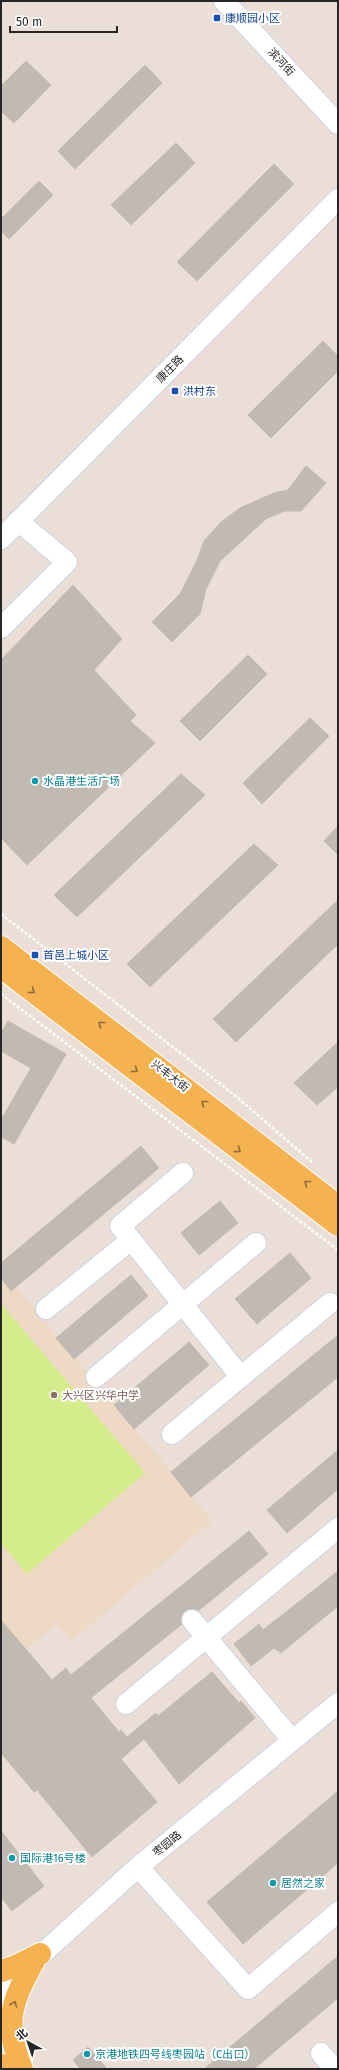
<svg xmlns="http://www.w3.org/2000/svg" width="339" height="2070" font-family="'Fira Sans','Noto Sans SC',sans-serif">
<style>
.education{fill:#edd9c4}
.pitch{fill:#d4ec8b}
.building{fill:#c1bab3;stroke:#c5bab1}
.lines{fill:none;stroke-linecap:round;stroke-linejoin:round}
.minor-casing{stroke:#ccd4e1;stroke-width:22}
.major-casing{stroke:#fff;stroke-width:24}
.path{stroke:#fff;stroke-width:2.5;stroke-dasharray:3 2;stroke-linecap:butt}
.minor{stroke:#fff;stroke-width:20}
.major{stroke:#f5b251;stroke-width:22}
.oneway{stroke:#8e6c3c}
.transit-dot{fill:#1a4fb4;stroke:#fff;stroke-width:1.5}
.culture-dot{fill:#0f9aa8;stroke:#fff;stroke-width:1.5}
.education-dot{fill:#8d6e63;stroke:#fff;stroke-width:1.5}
.labels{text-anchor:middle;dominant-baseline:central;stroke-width:4;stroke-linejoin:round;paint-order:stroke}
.transit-label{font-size:11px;fill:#164399;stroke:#fff;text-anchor:start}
.street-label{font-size:11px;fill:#262626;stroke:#fff}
.culture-label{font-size:11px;fill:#0d838f;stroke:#fff;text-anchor:start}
.education-label{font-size:11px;fill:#785e54;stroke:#fff;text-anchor:start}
</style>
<rect width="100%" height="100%" fill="#eaded7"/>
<polygon class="education" points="1,1269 212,1521 71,1642 57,1625 1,1668"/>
<polygon class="pitch" points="2,1305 145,1473 27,1574 1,1543"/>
<g class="building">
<polygon points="26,61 51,85 14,123 1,111 1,86"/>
<polygon points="145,65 162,83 75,169 58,151"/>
<polygon points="176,143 195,163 131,225 111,205"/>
<polygon points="274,164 294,184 197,281 177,262"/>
<polygon points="39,181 53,195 9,239 1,231 1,219"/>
<polygon points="323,341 338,356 338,371 271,438 248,415"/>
<polygon points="306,466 326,483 301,511 285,511 267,518 220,561 206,589 200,614 172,642 152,622 180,594 197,560 204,541 221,522 240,508 274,493 288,490"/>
<polygon points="73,585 122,639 94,670 136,715 130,721 155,743 27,865 1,838 1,660"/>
<polygon points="248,655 267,674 200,741 180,721"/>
<polygon points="310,718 329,736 262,804 243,783"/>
<polygon points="181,774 205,795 77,917 54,895"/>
<polygon points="338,826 338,855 324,841"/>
<polygon points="254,844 278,865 150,987 127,964"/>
<polygon points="338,900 338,944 236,1042 213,1019"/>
<polygon points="8,1021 66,1054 14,1144 1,1137 1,1120 31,1068 1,1051 1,1033"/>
<polygon points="338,1042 338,1087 317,1105 294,1083"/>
<polygon points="141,1146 159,1168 11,1291 1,1278 1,1263"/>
<polygon points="220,1201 238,1223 199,1255 181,1233"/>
<polygon points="290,1253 311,1278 257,1324 235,1299"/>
<polygon points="131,1275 148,1296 74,1359 56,1338"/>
<polygon points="338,1335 338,1377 191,1497 171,1472"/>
<polygon points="189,1342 209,1365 134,1429 114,1405"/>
<polygon points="338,1450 338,1489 287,1533 267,1510"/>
<polygon points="249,1531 268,1554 198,1611 190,1609 185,1611 181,1616 182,1624 91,1698 119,1732 121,1730 127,1737 156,1713 158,1716 212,1672 239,1703 241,1701 255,1718 179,1784 144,1739 121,1759 157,1802 92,1857 37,1790 34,1792 1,1753 1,1620 52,1680 66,1668 71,1675"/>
<polygon points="338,1571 338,1606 281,1653 274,1648 251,1666 234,1644 259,1624 263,1630"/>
<polygon points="338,1791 338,1863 243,1944 207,1902"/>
<polygon points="1,1831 44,1886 12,1911 1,1897"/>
<polygon points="338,1956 338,1998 254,2069 204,2069"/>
<polygon points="88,2047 107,2069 80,2069 73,2060"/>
</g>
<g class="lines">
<g class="minor-casing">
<g id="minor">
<polyline points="224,1 338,124"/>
<polyline points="1,539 338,199"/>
<polyline points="1,628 67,562 18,521"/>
<polyline points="183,1173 120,1226 241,1377"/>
<polyline points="46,1309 131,1240"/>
<polyline points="96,1377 256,1243"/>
<polyline points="172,1434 330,1303"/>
<polyline points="192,1620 292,1740"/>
<polyline points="126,1704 338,1528"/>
<polyline points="138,1867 248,1989 338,1912"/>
<polyline points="1,1991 138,1867 338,1703"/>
<polyline points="321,2053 334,2069"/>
</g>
</g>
<g class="major-casing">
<g id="major">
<polyline points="1,947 338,1206"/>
<polyline points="1,967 338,1225"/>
<polyline points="1,1971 16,1966 40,1954"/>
<polyline points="1,2065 4,2069"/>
<path d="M22,2069c-19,-46 -11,-66 12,-108"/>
</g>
</g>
<g class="path">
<polyline points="1,914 232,1093 312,1162"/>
<polyline points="1,994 338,1250"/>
</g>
<use href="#minor" class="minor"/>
<use href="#major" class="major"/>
</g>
<defs><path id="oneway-chevron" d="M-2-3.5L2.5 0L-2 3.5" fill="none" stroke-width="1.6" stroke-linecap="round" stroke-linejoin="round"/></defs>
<g class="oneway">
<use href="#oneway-chevron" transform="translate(32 991) rotate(38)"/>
<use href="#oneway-chevron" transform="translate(101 1024) rotate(-142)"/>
<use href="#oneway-chevron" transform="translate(135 1070) rotate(38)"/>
<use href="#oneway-chevron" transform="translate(204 1103) rotate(-142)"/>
<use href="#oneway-chevron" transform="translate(238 1150) rotate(37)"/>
<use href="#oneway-chevron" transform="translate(307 1183) rotate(-142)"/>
<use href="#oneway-chevron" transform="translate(14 2004) rotate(-71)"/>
</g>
<g class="transit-dot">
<rect x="213" y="14" width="8" height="8" rx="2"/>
<rect x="171" y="387" width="8" height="8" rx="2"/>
<rect x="31" y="951" width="8" height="8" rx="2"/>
</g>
<g class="culture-dot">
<circle cx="35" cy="781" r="4"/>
<circle cx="12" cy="1858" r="4"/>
<circle cx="273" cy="1883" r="4"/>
<circle cx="87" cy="2054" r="4"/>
</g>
<circle class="education-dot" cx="54" cy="1395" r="4"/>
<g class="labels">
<g class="transit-label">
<text x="225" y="18">康顺园小区</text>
<text x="183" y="391">洪村东</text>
<text x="43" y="955">首邑上城小区</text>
</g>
<g class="street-label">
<text transform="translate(281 62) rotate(47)">滨河街</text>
<text transform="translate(170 369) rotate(-45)">康庄路</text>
<text transform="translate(170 1076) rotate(38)">兴丰大街</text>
<text transform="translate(167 1844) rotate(-39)">枣园路</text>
</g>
<g class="culture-label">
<text x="43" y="781">水晶港生活广场</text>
<text x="20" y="1858">国际港16号楼</text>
<text x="281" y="1883">居然之家</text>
<text x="95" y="2054">京港地铁四号线枣园站（C出口）</text>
</g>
<g class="education-label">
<text x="62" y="1395">大兴区兴华中学</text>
</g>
</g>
<rect width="339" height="2070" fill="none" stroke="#262626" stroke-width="4"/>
<g transform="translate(28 2042) rotate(320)" stroke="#ffffff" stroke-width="3" paint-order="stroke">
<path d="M0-3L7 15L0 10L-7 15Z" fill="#262626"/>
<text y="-6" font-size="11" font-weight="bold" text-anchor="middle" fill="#262626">北</text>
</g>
<path d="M10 26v6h107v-6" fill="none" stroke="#262626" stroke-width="2"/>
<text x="16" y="26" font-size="12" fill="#262626" stroke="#ffffff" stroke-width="3" paint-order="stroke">50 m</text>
</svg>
